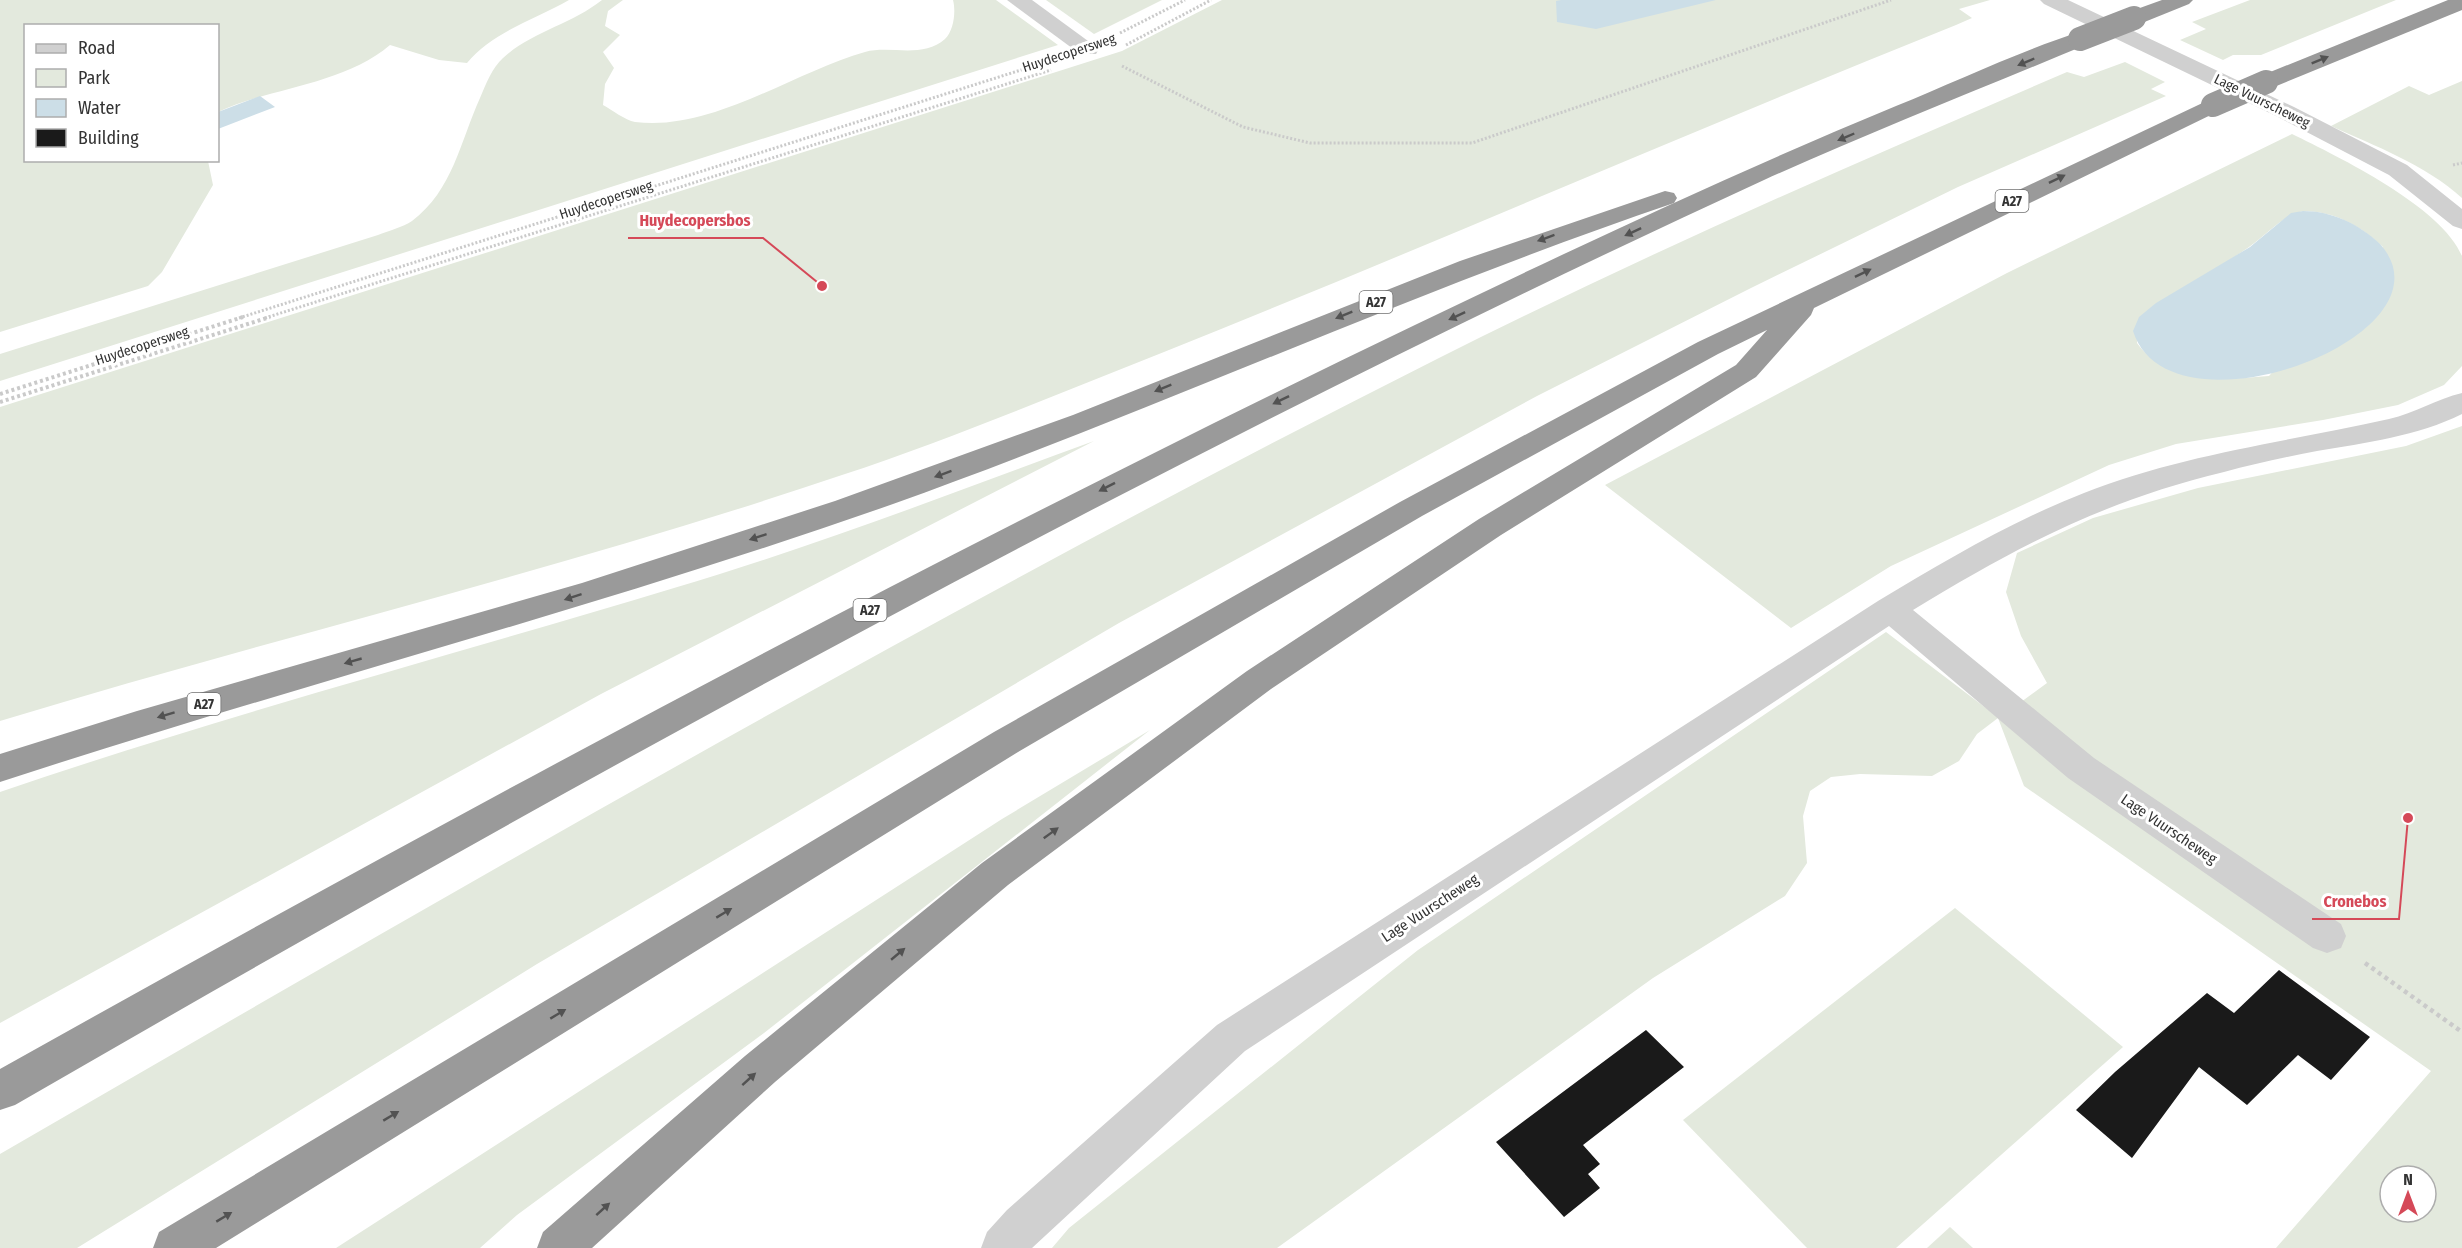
<svg xmlns="http://www.w3.org/2000/svg" width="2462" height="1248" font-family="'Fira Sans Condensed',sans-serif">
<style>
.green{fill:#e3e9dd;fill-rule:evenodd}
.water{fill:#ccdee7}
.building{fill:#1a1a1a}
.lines{fill:none;stroke-linecap:round;stroke-linejoin:round}
.path-far2{stroke:#cacaca;stroke-width:3;stroke-dasharray:2 2;stroke-linecap:butt}
.path-far1{stroke:#cacaca;stroke-width:4;stroke-dasharray:3 3;stroke-linecap:butt}
.path{stroke:#cacaca;stroke-width:4.5;stroke-dasharray:4 4;stroke-linecap:butt}
.minor{fill:#d0d0d0;fill-rule:evenodd}
.highway{fill:#9a9a9a;fill-rule:evenodd}
.highway-bridge{stroke:#9a9a9a;stroke-width:24}
.oneway{fill:#525252}
.labels{text-anchor:middle;dominant-baseline:central;stroke-width:6;stroke-linejoin:round;paint-order:stroke}
.far-street-label{font-size:14px;fill:#333;stroke:#fff}
.shield{fill:#fff;stroke:#707070;stroke-width:1.5}
.shield-label{font-size:14px;font-weight:bold;fill:#333}
.street-label{font-size:15px;fill:#333;stroke:#fff}
.leader{fill:none;stroke:#d54958;stroke-width:2}
.callout-dot{fill:#d54958;stroke:#fff;stroke-width:2}
.callout-label{font-size:16px;text-anchor:middle;font-weight:bold;fill:#d54958;stroke:#fff;stroke-width:6;stroke-linejoin:round;paint-order:stroke}
</style>
<rect width="100%" height="100%" fill="#fff"/>
<g class="green">
<path d="M0,0h569c-33,19 -77,32 -102,63l-28,-3 -49,-15c-47,40 -118,42 -172,67v-86h-192v134l182,1 5,24 -51,87 -14,14 -148,46z"/>
<path d="M602,0h21l-15,11 -3,15 15,9 -17,17 11,16 -9,16 -2,21c9,5 22,15 32,17 76,10 159,-50 230,-70 25,-7 58,7 80,-13 9,-9 11,-28 8,-39h43l62,45 -1058,336v-27l378,-119c10,-4 25,-8 34,-14 41,-31 48,-79 68,-123 6,-14 12,-30 23,-40 28,-26 69,-34 99,-58z"/>
<polygon points="1046,0 1162,0 1094,34"/>
<path d="M1222,0h768l-31,9 13,9 -16,7c-265,106 -527,221 -792,327 -107,42 -213,87 -322,123 -277,94 -562,161 -842,246v-314l1122,-356z"/>
<polygon points="2250,0 2396,0 2261,55 2233,55 2223,60 2180,40 2206,29 2192,22"/>
<path d="M2125,62l40,20 -14,7 15,7 -208,91 -207,101 -214,108 -418,227 -582,341 -460,284h-77v-94c473,-274 948,-549 1437,-795 206,-104 418,-196 630,-287l17,5z"/>
<path d="M2462,81v117c-36,-33 -87,-52 -131,-72l78,-40 20,9z"/>
<path d="M2292,134c47,23 150,73 170,122v110l-18,19 -46,20 -75,15 -147,24 -67,21 -218,101 -100,62 -186,-143 402,-212zM2303,211c31,0 58,15 80,36l-114,129c-46,4 -103,8 -132,-33l3,-26c33,-27 74,-45 109,-70 17,-12 34,-32 54,-36z"/>
<path d="M2462,426v822h-186l155,-177 -407,-285 -26,-68 -21,16 -18,27 -27,15 -72,-2 -29,3 -21,14 -7,25 4,47 -22,33 -132,82 -376,270h-225l17,-20 349,-278 468,-318 113,86 48,-35 -26,-47 -15,-44 11,-39 76,-35 105,-30 208,-42zM2390,1176h36v36h-36z"/>
<path d="M1094,441l-493,253 -601,329v-231c222,-76 450,-136 674,-204 142,-42 281,-96 420,-147z"/>
<polygon points="1150,730 764,1033 517,1215 480,1248 336,1248 1002,819"/>
<polygon points="1955,908 2123,1047 1896,1248 1807,1248 1683,1120"/>
<polygon points="1950,1227 1973,1248 1927,1248"/>
</g>
<g class="water">
<polygon points="1561,0 1716,0 1596,29 1557,22 1556,1"/>
<polygon points="260,96 275,107 218,129 218,112"/>
<path d="M2303,211c29,0 56,13 77,33 82,91 -211,201 -247,87l6,-14 17,-14 94,-56 41,-34z"/>
</g>
<g class="building">
<polygon points="2279,970 2370,1037 2331,1080 2298,1055 2247,1105 2199,1067 2132,1158 2076,1110 2115,1072 2207,993 2234,1013"/>
<polygon points="1646,1030 1684,1067 1583,1145 1600,1164 1588,1174 1600,1188 1564,1217 1496,1142"/>
</g>
<g class="lines">
<g class="path-far2">
<polyline points="1120,33 1185,0"/>
<polyline points="1126,45 1211,0"/>
<polyline points="1122,66 1243,127 1310,143 1472,143 1891,0"/>
<polyline points="2453,165 2462,163"/>
<polyline points="239,318 1043,63"/>
<polyline points="265,318 1051,70"/>
</g>
<g class="path-far1">
<polyline points="0,394 243,317"/>
<polyline points="0,402 270,317"/>
</g>
<polyline class="path" points="2365,963 2462,1032"/>
<g class="minor">
<polygon points="1007,0 1032,0 1099,49 1096,54 1080,54"/>
<polygon points="2040,0 2068,0 2294,107 2407,165 2462,209 2462,229 2453,226 2389,175 2278,117 2044,4"/>
<path d="M2462,393v21c-44,22 -97,29 -145,37 -31,6 -63,13 -93,21 -120,29 -206,74 -311,138l181,148 247,166 5,12 -5,12 -14,5 -14,-5 -245,-170 -179,-152 -644,425 -213,197h-51l6,-16 20,-22 210,-185 661,-424c67,-40 134,-80 206,-108 99,-39 203,-51 305,-74 26,-6 48,-20 73,-26z"/>
</g>
<g class="highway">
<polygon points="2162,0 2193,0 2189,4 2142,23 2126,23 2123,18 2126,13"/>
<polygon points="2448,0 2462,0 2462,10 2274,87 2258,87 2255,82 2258,77"/>
<path d="M2080,32l8,2 3,5 -3,5c-108,45 -217,88 -324,136 -600,276 -1178,595 -1749,925l-15,5v-41c466,-261 936,-514 1417,-745 158,-76 317,-151 479,-218 59,-24 123,-55 184,-74z"/>
<polygon points="2213,98 2221,100 2225,105 2221,110 1814,308 1811,315 1756,377 1501,535 1271,689 1008,885 775,1082 592,1248 537,1248 543,1232 745,1056 982,863 1247,671 1479,519 1736,365 1767,330 1718,354 1422,516 1018,752 216,1248 153,1248 159,1232 994,732 1400,502 1698,342"/>
<path d="M1665,191l9,2 3,5 -3,5c-265,90 -518,207 -781,301 -295,104 -597,181 -893,278v-28l137,-43 445,-128 253,-82 238,-86 387,-154z"/>
</g>
<g class="highway-bridge">
<polyline points="2080,39 2134,18"/>
<polyline points="2213,105 2266,82"/>
</g>
</g>
<defs><path id="oneway-solid" d="M-6-.8H1V-3.2L6.5 0L1 3.2V.8H-6Z" transform="scale(1.5)"/></defs>
<g class="oneway">
<use href="#oneway-solid" transform="translate(2320 60) rotate(-22)"/>
<use href="#oneway-solid" transform="translate(2026 62) rotate(157)"/>
<use href="#oneway-solid" transform="translate(1846 137) rotate(157)"/>
<use href="#oneway-solid" transform="translate(2057 179) rotate(-26)"/>
<use href="#oneway-solid" transform="translate(1633 232) rotate(155)"/>
<use href="#oneway-solid" transform="translate(1546 238) rotate(160)"/>
<use href="#oneway-solid" transform="translate(1863 273) rotate(-26)"/>
<use href="#oneway-solid" transform="translate(1344 315) rotate(158)"/>
<use href="#oneway-solid" transform="translate(1457 316) rotate(155)"/>
<use href="#oneway-solid" transform="translate(1163 388) rotate(158)"/>
<use href="#oneway-solid" transform="translate(1281 400) rotate(154)"/>
<use href="#oneway-solid" transform="translate(943 474) rotate(160)"/>
<use href="#oneway-solid" transform="translate(1107 487) rotate(153)"/>
<use href="#oneway-solid" transform="translate(758 537) rotate(162)"/>
<use href="#oneway-solid" transform="translate(573 597) rotate(162)"/>
<use href="#oneway-solid" transform="translate(353 661) rotate(164)"/>
<use href="#oneway-solid" transform="translate(166 715) rotate(163)"/>
<use href="#oneway-solid" transform="translate(1051 833) rotate(-36)"/>
<use href="#oneway-solid" transform="translate(724 913) rotate(-31)"/>
<use href="#oneway-solid" transform="translate(898 954) rotate(-40)"/>
<use href="#oneway-solid" transform="translate(558 1014) rotate(-31)"/>
<use href="#oneway-solid" transform="translate(749 1079) rotate(-42)"/>
<use href="#oneway-solid" transform="translate(391 1116) rotate(-31)"/>
<use href="#oneway-solid" transform="translate(603 1209) rotate(-42)"/>
<use href="#oneway-solid" transform="translate(224 1217) rotate(-31)"/>
</g>
<g class="labels">
<g class="far-street-label">
<text transform="translate(1069 53) rotate(-18)">Huydecopersweg</text>
<text transform="translate(2262 101) rotate(26)">Lage Vuurscheweg</text>
<text transform="translate(606 200) rotate(-18)">Huydecopersweg</text>
<text transform="translate(142 346) rotate(-18)">Huydecopersweg</text>
</g>
<g class="shield">
<rect x="1995.5" y="190" width="33" height="22" rx="4.5"/>
<rect x="1359.5" y="291" width="33" height="22" rx="4.5"/>
<rect x="853.5" y="599" width="33" height="22" rx="4.5"/>
<rect x="187.5" y="693" width="33" height="22" rx="4.5"/>
</g>
<g class="shield-label">
<text x="2012" y="201">A27</text>
<text x="1376" y="302">A27</text>
<text x="870" y="610">A27</text>
<text x="204" y="704">A27</text>
</g>
<g class="street-label">
<text transform="translate(2169 829) rotate(34)">Lage Vuurscheweg</text>
<text transform="translate(1430 908) rotate(-33)">Lage Vuurscheweg</text>
</g>
</g>
<path class="leader" d="M822 286L763 238H628M2408 818L2399 919H2312"/>
<g class="callout-dot">
<circle cx="822" cy="286" r="6"/>
<circle cx="2408" cy="818" r="6"/>
</g>
<g class="callout-label">
<text x="695" y="226">Huydecopersbos</text>
<text x="2355" y="907">Cronebos</text>
</g>
<rect x="24" y="24" width="195" height="138" fill="#ffffff" stroke="#adadad" stroke-width="1.5"/>
<rect x="36" y="44" width="30" height="9" fill="#d0d0d0" stroke="#adadad" stroke-width="1.5"/>
<text x="78" y="54" font-size="18" fill="#333333">Road</text>
<rect x="36" y="69" width="30" height="18" fill="#e3e9dd" stroke="#adadad" stroke-width="1.5"/>
<text x="78" y="84" font-size="18" fill="#333333">Park</text>
<rect x="36" y="99" width="30" height="18" fill="#ccdee7" stroke="#adadad" stroke-width="1.5"/>
<text x="78" y="114" font-size="18" fill="#333333">Water</text>
<rect x="36" y="129" width="30" height="18" fill="#1a1a1a" stroke="#adadad" stroke-width="1.5"/>
<text x="78" y="144" font-size="18" fill="#333333">Building</text>
<g transform="translate(2408 1194)"><circle r="28" fill="#ffffff" stroke="#adadad" stroke-width="1.5"/>
<path d="M0-4.5L10 22L0 15L-10 22Z" fill="#d54958"/>
<text y="-9" font-size="16" font-weight="bold" text-anchor="middle" fill="#333333">N</text>
</g>
</svg>
